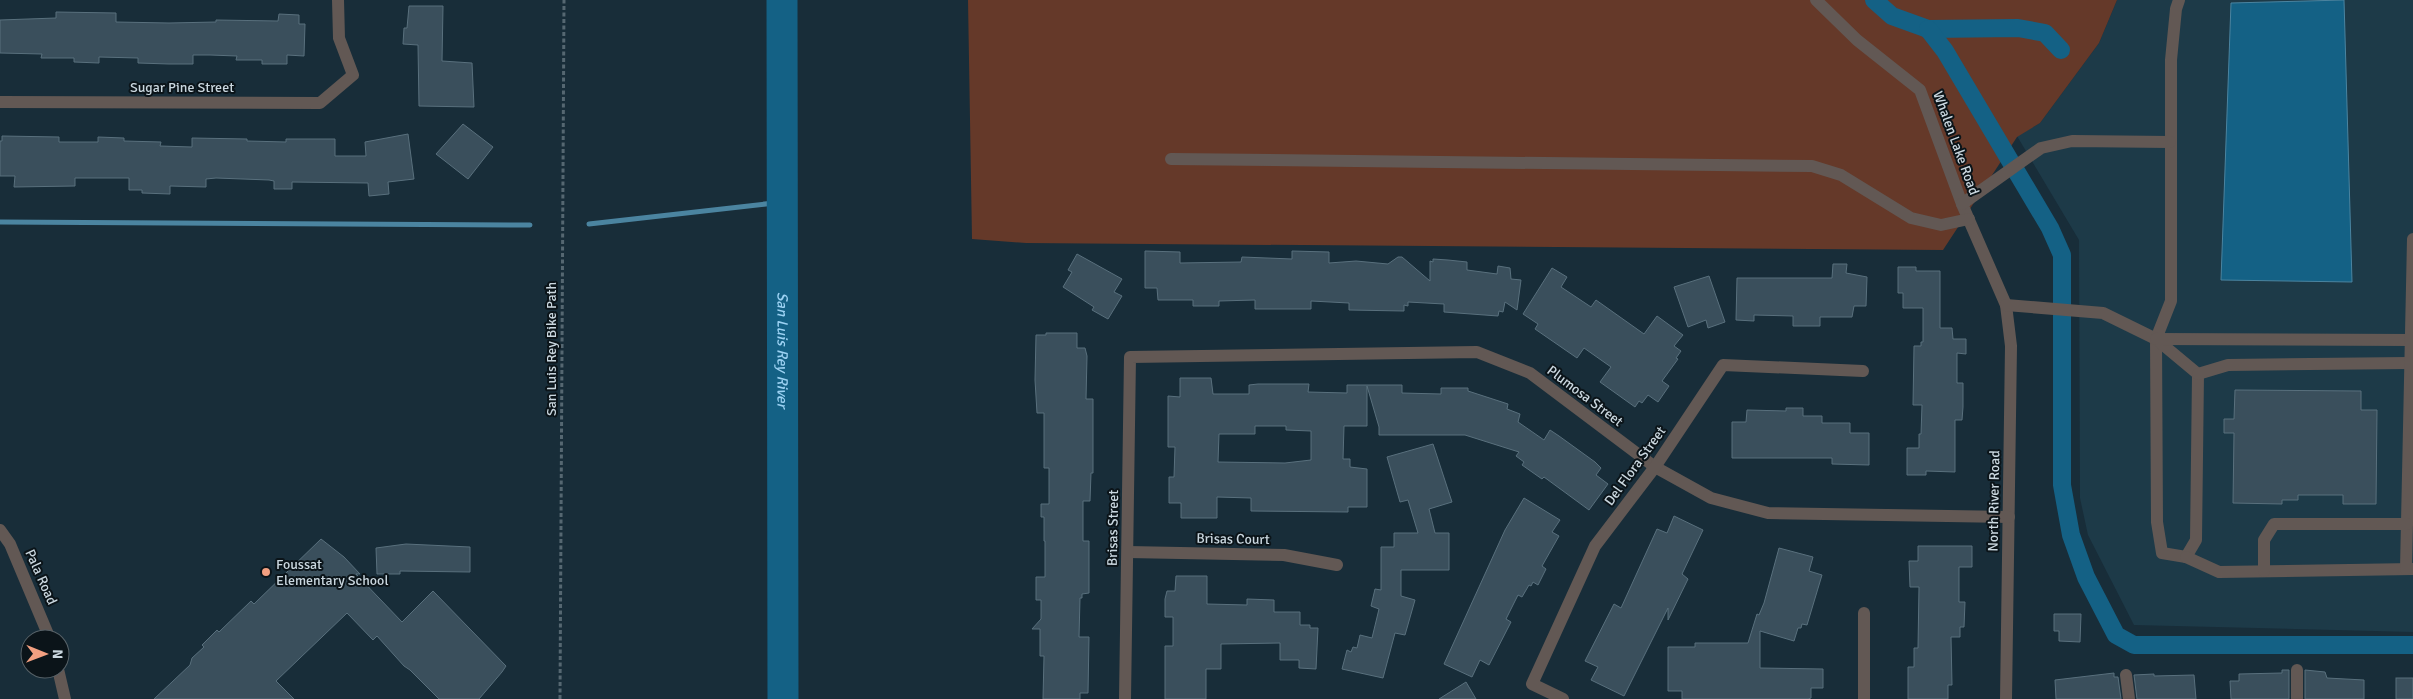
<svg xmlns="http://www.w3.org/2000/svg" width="2413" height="699" font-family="Signika,sans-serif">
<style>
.built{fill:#1d3a48}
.green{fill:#653929}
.water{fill:#146185;stroke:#4b84a0}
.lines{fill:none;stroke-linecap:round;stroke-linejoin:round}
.stream{stroke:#4b84a0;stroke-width:5}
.canal{stroke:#146185;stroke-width:18}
.river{stroke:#146185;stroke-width:31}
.building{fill:#3a4f5c;stroke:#59707d;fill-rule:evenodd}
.path{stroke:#556771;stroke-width:3;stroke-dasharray:4 2.5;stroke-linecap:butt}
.minor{stroke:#625854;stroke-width:12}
.poi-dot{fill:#f3a081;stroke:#0b1419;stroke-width:2}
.labels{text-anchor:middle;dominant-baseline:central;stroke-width:4;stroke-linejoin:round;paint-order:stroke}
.street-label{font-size:14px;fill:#cad7df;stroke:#0b1419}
.poi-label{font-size:14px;fill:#cad7df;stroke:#0b1419;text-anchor:start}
.water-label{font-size:15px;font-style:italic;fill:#9cd2f3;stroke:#0b1419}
</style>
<rect width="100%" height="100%" fill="#182d39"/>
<polygon class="built" points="2117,0 2413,0 2413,632 2134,625 2088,535 2080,498 2079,240 2017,136 2040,123 2099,43"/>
<polygon class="green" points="968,0 2117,0 2099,43 2040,123 2017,137 1943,250 1026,243 972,239"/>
<polygon class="water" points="2344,0 2352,282 2221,280 2231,3"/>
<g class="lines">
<g class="stream">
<polyline points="0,222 530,225"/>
<polyline points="589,224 783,202"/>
</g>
<g class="canal">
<polyline points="1874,0 1892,16 1928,29 2018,28 2045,33 2061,50"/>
<polyline points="1928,29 1945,51 2050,228 2062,255 2062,485 2071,535 2086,577 2116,635 2134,645 2413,645"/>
</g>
<path class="river" id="s1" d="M782,0l1,699"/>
</g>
<g class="building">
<polygon points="409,6 443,6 442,61 472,63 474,107 419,106 418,45 403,44 404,28 407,28"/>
<polygon points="56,12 116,13 116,22 169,23 216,22 216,20 278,21 279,14 299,15 299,24 305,24 304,56 287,55 287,64 262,64 262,60 236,60 237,56 210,55 193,55 193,64 169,64 138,63 138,58 99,57 99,63 74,62 74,58 41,58 42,54 0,53 0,20 56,18"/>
<polygon points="463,124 493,147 468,179 436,154"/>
<polygon points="408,134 414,179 388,182 389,194 369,196 368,183 292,182 292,189 274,189 274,181 269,180 216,178 206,179 206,187 170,186 170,194 142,193 142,190 129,190 129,178 75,178 75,186 14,187 15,176 0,176 0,141 2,141 2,136 59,137 59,142 98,142 98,137 124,138 124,141 161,142 160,146 192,147 192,138 247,139 247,141 286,142 286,139 335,139 335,156 366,156 365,142"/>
<polygon points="1145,251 1180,252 1180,263 1241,262 1242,257 1292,259 1292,251 1329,252 1329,263 1356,261 1388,264 1398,257 1402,257 1430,281 1430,261 1433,262 1433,259 1448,260 1467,262 1467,270 1497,274 1498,266 1510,268 1511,279 1521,280 1517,310 1505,302 1503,312 1499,311 1498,316 1444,312 1444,304 1408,302 1408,306 1404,305 1404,311 1349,310 1349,303 1311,301 1311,309 1255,309 1255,300 1219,301 1219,306 1193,306 1193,300 1158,300 1157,288 1145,288"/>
<polygon points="1077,254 1122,279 1114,292 1122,296 1108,319 1092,310 1094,307 1063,287 1072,272 1068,270"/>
<polygon points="1833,264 1847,264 1846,273 1867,277 1866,306 1854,306 1852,317 1820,317 1820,326 1793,326 1793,316 1754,315 1754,321 1736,320 1737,278 1832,278"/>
<polygon points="1898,267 1916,267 1916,271 1940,271 1940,328 1952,328 1953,339 1966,339 1966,354 1957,353 1957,383 1963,383 1963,407 1962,420 1955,420 1955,472 1926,471 1926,475 1907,475 1907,448 1919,448 1919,434 1921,434 1922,405 1913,405 1914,346 1921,346 1921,342 1923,342 1923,308 1903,308 1903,293 1898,293"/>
<polygon points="1552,268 1567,277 1561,287 1591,307 1596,300 1644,334 1657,316 1683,335 1674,346 1681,351 1676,358 1678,359 1662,381 1669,386 1658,402 1648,395 1642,403 1639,401 1635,407 1600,382 1611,367 1584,348 1577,358 1535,329 1538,324 1523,314"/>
<polygon points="1709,276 1725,322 1708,328 1706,320 1688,327 1674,287"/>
<polygon points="1046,333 1077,333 1077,348 1085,348 1087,356 1086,399 1093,399 1093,473 1091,473 1090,501 1083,501 1083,541 1089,541 1089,593 1082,594 1082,598 1080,598 1079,637 1089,637 1088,693 1080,693 1080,699 1043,699 1044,656 1040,656 1040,629 1032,629 1041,619 1041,600 1036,600 1036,577 1045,577 1045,541 1044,541 1044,517 1041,517 1041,504 1049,504 1049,468 1044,468 1044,413 1037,413 1035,380 1036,335 1046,335"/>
<path d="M1180,378h31l2,16h36v-9l9,-1h51l-1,8 39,1v-8h55v8l39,1v-6h27v3l40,13 -1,5 13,5 -2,8 26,18 6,-10 9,6 36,26 6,6 -5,7 12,9 -19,26 -45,-33 -2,2 -20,-14 2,-3 -8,-6 3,-4 -54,-17h-86v-8l-12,-41v40h-23l-1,33h7v8l17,2v38h-19v5l-97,-1v-13l-34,-1v21h-36v-15h-12v-26h5l1,-30h-7v-51l12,1zM1255,426h31v4l25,1v29l-26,3 -67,-1 1,-28h36z"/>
<polygon points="2235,390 2361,391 2361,410 2377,410 2376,504 2343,504 2343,495 2298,495 2298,500 2282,500 2282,504 2233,503 2234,433 2224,433 2224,419 2234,419"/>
<polygon points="1786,408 1803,408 1803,416 1822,416 1822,423 1850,423 1850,433 1869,433 1869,465 1832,464 1832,458 1732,458 1732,422 1746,422 1747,410 1786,411"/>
<polygon points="1433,444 1452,502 1429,509 1435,533 1449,533 1449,570 1401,570 1401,596 1415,600 1405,635 1395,633 1383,678 1342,669 1347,650 1351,652 1353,647 1357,648 1360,635 1372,638 1379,609 1371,606 1375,589 1381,590 1381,547 1394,547 1394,533 1418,533 1408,500 1400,502 1387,457"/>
<polygon points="1524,498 1560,520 1552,532 1559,536 1542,566 1546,569 1538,585 1533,582 1531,586 1529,585 1522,597 1518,595 1506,619 1511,622 1489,665 1480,660 1472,677 1444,664 1505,530"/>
<polygon points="1674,516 1703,530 1682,574 1688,579 1668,620 1668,608 1624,696 1591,680 1598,667 1585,661 1614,604 1621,608 1657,529 1667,533"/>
<polygon points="321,539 344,557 360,574 356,574 402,622 433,591 506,666 502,672 479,699 439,699 410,670 404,666 377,636 373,640 347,613 276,681 294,699 154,699 190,665 192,658 204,647 202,645 217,630 219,632 251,601 254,604"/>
<polygon points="406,544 470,547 470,572 400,571 400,574 377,574 376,548"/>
<polygon points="1918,546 1972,546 1972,567 1959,567 1959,602 1965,602 1964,627 1960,627 1960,637 1951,637 1952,685 1948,685 1948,699 1908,699 1908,667 1914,667 1914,648 1918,648 1919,587 1910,587 1909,561 1918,561"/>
<polygon points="1779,548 1813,557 1809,571 1822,575 1807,625 1802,624 1801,628 1798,628 1794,641 1760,631 1760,668 1823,669 1823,688 1811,688 1811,698 1808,699 1682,699 1682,691 1668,691 1668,647 1695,647 1695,643 1748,643 1757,614 1759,615 1764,603"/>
<polygon points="1176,576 1207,576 1207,604 1247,605 1247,599 1274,600 1274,612 1300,612 1300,625 1310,625 1310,628 1318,628 1316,669 1299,668 1299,660 1280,660 1280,643 1221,644 1221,669 1206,669 1206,699 1165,699 1165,646 1173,646 1173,617 1165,617 1165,599 1167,591 1175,591"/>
<polygon points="2054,614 2081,614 2080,642 2059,641 2059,631 2054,631"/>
<polygon points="2282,670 2289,670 2289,699 2231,699 2230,681 2239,681 2239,674 2282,673"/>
<polygon points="2305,670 2325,672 2327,678 2364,680 2364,699 2305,699"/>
<polygon points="2114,673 2114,677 2118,677 2121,699 2056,699 2055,680"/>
<polygon points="2154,674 2154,676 2194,675 2196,699 2137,699 2134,675"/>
<rect x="2396" y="678" width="17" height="21"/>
<polygon points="1466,682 1476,699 1439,699"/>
</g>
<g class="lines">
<polyline class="path" points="560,699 564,0"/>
<g class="minor">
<polyline points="1816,0 1857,40 1920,90 1962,204 2006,305 2011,346 2006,699"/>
<polyline points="2179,0 2176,9 2171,60 2171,301 2156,339 2157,522 2162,553 2186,557 2196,540 2198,374"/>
<polyline points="0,102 320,103 353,75 339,38 338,0"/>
<polyline points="1171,159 1812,166 1841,175 1911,218 1941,225 1969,219"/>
<polyline points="1962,204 2041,148 2072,141 2170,142"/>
<polyline points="2006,305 2103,313 2156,339 2198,374"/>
<polyline points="2156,339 2413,340"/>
<polyline points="2198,374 2228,365 2409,363"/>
<polyline points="0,530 10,544 50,639"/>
<polyline points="1128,552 1284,555 1337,565"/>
<polyline points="2186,557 2219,572 2413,569"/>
<polyline points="2406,569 2413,239"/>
<polyline points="2264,571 2264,540 2274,524 2407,524"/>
<polyline points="58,669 65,699"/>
<polyline points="2297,670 2297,699"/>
<polyline points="2126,675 2129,699"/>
<polyline points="1125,699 1130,357 1477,352 1530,373 1655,467 1711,498 1768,513 2009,517"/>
<polyline points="1563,699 1532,684 1595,546 1655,467 1723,365 1863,371"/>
<polyline points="1864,699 1864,613"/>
</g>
</g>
<circle class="poi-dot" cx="266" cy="572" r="5"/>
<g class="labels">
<g class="street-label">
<text x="182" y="87">Sugar Pine Street</text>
<text transform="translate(1956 143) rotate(70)">Whalen Lake Road</text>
<text transform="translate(551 349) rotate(-90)">San Luis Rey Bike Path</text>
<text transform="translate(1585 396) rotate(37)">Plumosa Street</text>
<text transform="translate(1635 466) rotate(-54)">Del Flora Street</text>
<text transform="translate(1994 501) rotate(-89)">North River Road</text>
<text transform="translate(1113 528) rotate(-89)">Brisas Street</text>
<text transform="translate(1233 539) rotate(1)">Brisas Court</text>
<text transform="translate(41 577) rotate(66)">Pala Road</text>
</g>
<g class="poi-label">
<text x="276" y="564">Foussat<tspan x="276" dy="16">Elementary School</tspan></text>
</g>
<g class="water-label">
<text stroke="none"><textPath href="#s1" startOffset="350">San Luis Rey River</textPath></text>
</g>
</g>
<g transform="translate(45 654) rotate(91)"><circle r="24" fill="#0b1419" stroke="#576268"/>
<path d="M0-4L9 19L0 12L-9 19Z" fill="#f3a081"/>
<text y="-8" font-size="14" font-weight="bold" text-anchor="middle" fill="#cad7df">N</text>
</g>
</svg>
